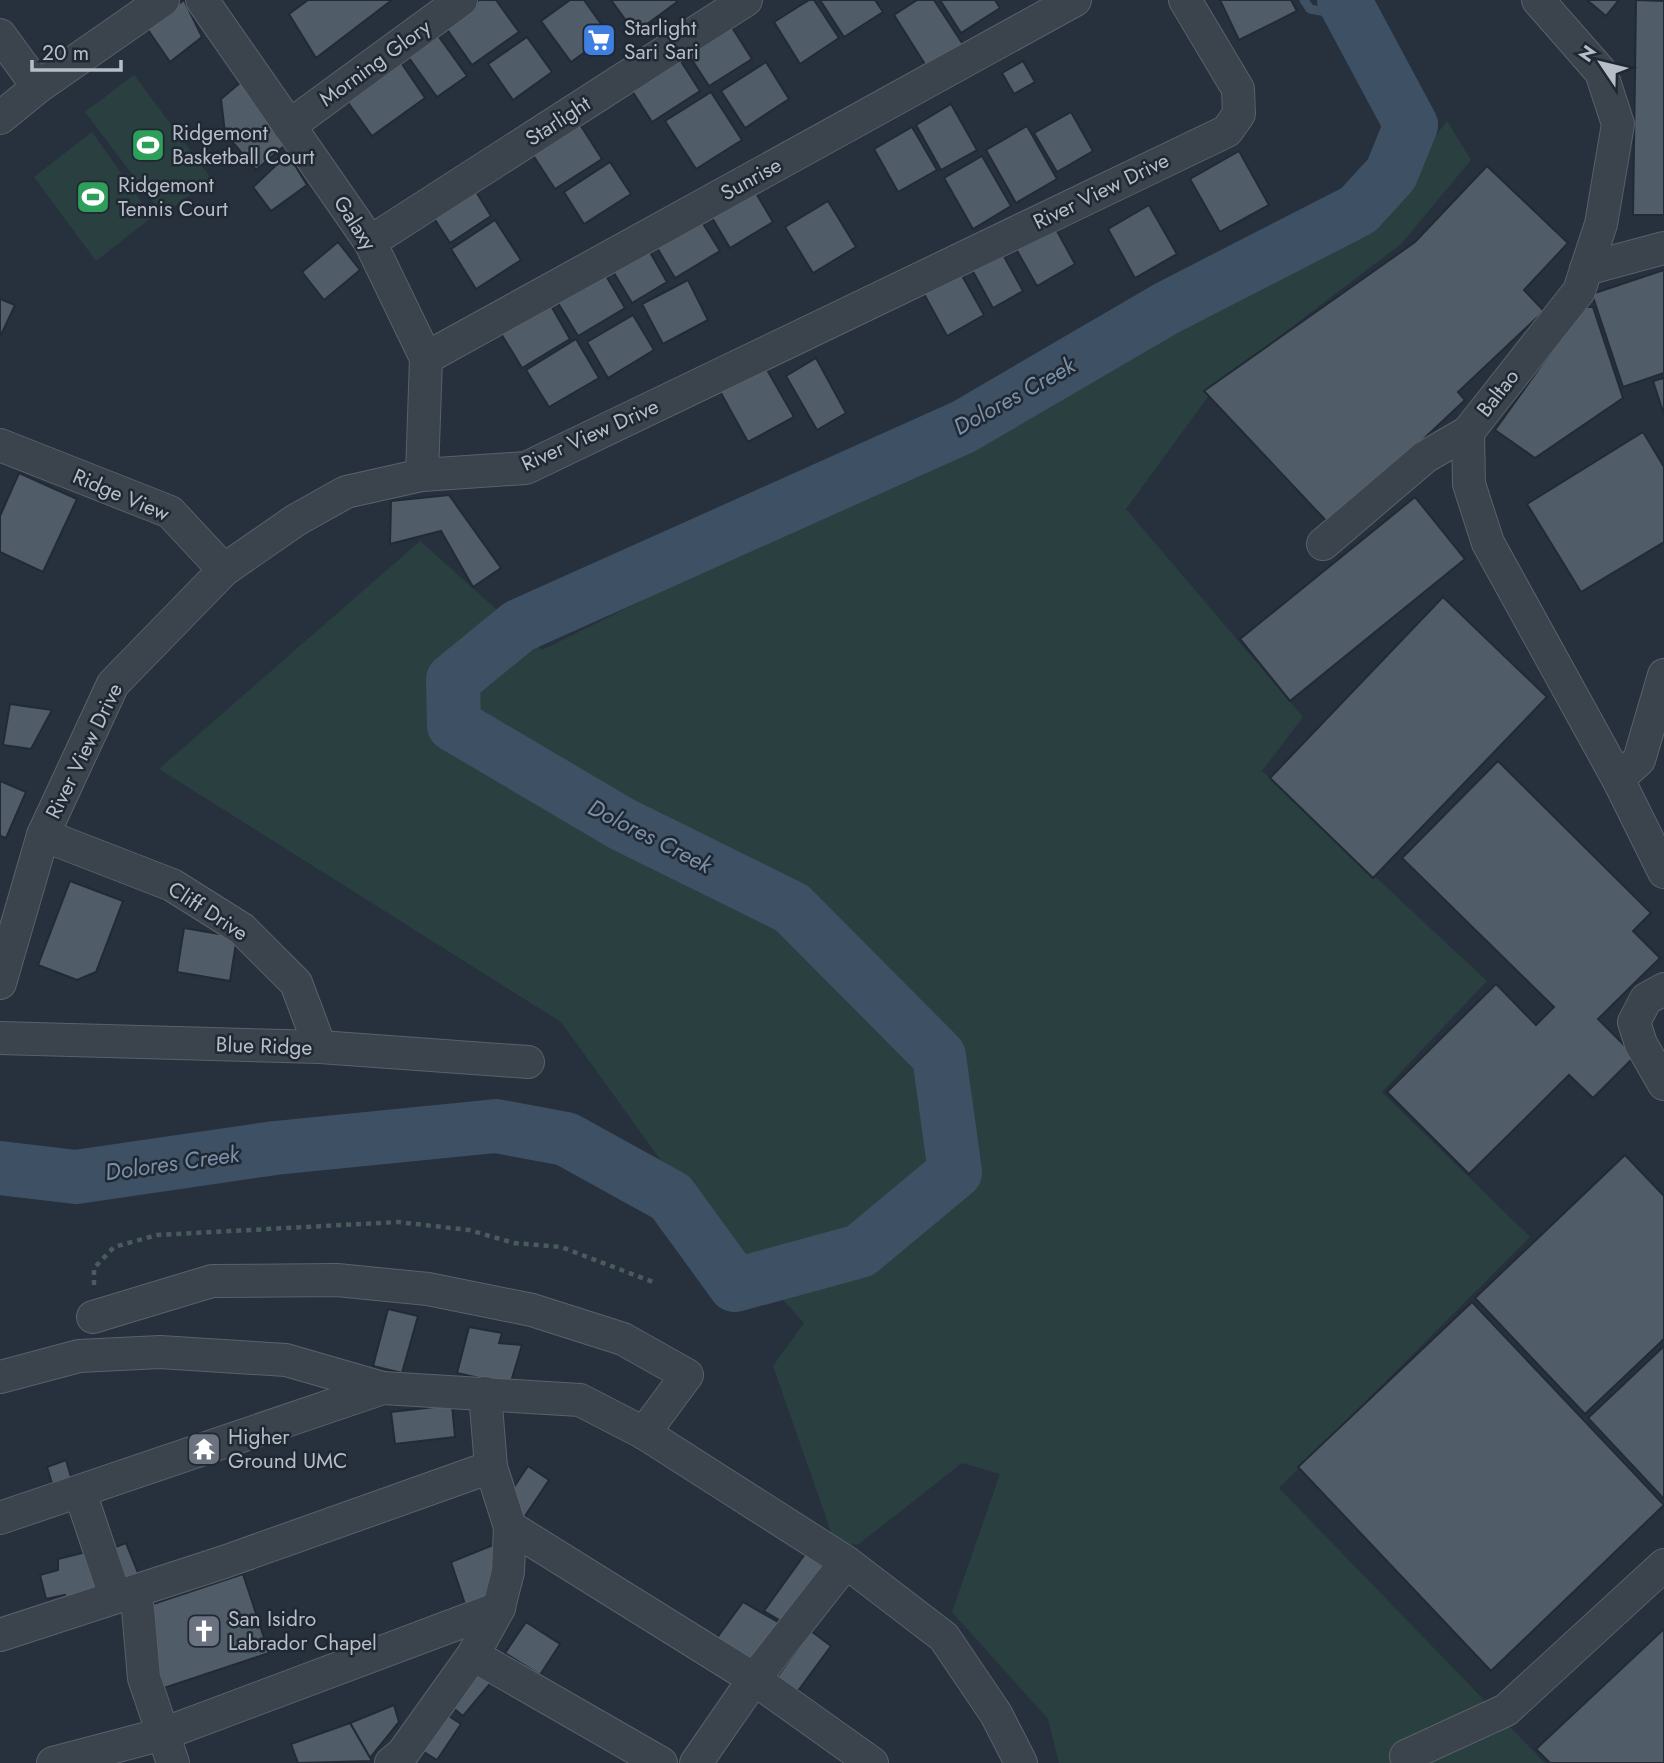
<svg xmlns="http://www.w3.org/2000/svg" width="1664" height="1763" font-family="Jost,sans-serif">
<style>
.green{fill:#2a3f3f}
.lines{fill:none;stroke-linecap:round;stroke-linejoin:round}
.stream{stroke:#3e5064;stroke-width:9}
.river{stroke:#3e5064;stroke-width:54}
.building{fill:#505c68;stroke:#222a35;stroke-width:2}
.minor-casing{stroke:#59616b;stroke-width:34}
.path{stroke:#495b5d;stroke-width:4.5;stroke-dasharray:5 5;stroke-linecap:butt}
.minor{stroke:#3b434d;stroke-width:32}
.labels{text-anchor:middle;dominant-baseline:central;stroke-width:5;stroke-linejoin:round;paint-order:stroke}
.poi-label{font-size:21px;fill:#b7bec8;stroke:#202833;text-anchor:start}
.street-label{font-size:21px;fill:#b7bec8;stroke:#202833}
.water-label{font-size:23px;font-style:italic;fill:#7a90a9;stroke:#202833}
</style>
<rect width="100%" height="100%" fill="#27313d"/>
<g class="green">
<polygon points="134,75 211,178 163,215 85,112"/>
<polygon points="1447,121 1471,160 1401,244 1218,383 1126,509 1303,717 1262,771 1487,981 1382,1092 1530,1237 1279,1488 1545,1763 1059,1763 1048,1719 952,1612 1000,1474 962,1463 859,1544 836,1546 773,1366 804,1323 779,1295 737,1266 561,1022 159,769 420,541 542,650 1117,366 1383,202"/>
<polygon points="92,132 152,217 96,261 34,177"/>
</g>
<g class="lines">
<polyline class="stream" points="1304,0 1310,9 1353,17"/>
<polyline class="river" points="0,1168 76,1177 275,1148 496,1126 566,1139 671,1197 735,1285 860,1251 955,1172 939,1056 792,908 622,824 454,725 453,680 519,626 963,427 1167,308 1358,210 1391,174 1411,125 1344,0"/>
</g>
<g class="building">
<polygon points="184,0 202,37 170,62 146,27"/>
<polygon points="308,0 392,0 316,58 289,14"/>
<polygon points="479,0 496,0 519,32 472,65 444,25"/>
<polygon points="570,0 584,0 609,35 571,62 541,21"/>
<polygon points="611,0 676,0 677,2 635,33"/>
<polygon points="809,0 814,0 839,38 800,64 774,22"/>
<polygon points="820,0 875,0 883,12 844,37"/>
<polygon points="917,0 934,0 964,46 928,69 894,15"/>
<polygon points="940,0 995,0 1000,8 961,33"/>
<polygon points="1220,0 1291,0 1297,11 1239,40"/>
<polygon points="1587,0 1619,0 1606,16"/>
<polygon points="1636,0 1664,1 1664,215 1633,215"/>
<polygon points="726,18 752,59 709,86 683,46"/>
<polygon points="434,30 467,76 437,97 404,51"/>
<polygon points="527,37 552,72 513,100 488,64"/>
<polygon points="675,52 700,91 652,122 627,83"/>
<polygon points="398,58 425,98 372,136 344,97"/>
<polygon points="1023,61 1035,82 1014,94 1002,73"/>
<polygon points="766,62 789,99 745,128 721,91"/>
<polygon points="241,82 290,141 256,170 225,133 221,99"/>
<polygon points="711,92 742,140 696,169 665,121"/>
<polygon points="951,104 977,150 941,170 916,125"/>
<polygon points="1071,112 1093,151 1057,172 1034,133"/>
<polygon points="574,115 602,159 555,189 527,146"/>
<polygon points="1027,126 1057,179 1016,203 986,150"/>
<polygon points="912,127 937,170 898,192 874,149"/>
<polygon points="1239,151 1269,205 1220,232 1190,179"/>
<polygon points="288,154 307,185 271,211 253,187"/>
<polygon points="982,156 1011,206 973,229 944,178"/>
<polygon points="610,162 631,194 584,224 564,192"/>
<polygon points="1487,166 1568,243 1524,290 1544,311 1458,392 1465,400 1331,526 1204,391 1415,242"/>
<polygon points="470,182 491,216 450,243 428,209"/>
<polygon points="750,183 773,222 730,248 705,206"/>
<polygon points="828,201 856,247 813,273 785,227"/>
<polygon points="1149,205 1177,254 1135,278 1108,229"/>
<polygon points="697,214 720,251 675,278 653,241"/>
<polygon points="495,220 521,260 476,289 451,249"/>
<polygon points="1051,220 1075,264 1037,286 1012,242"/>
<polygon points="338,242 360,270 324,300 302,272"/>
<polygon points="647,247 667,282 632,303 611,268"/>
<polygon points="1001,251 1023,291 993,308 971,268"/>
<polygon points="955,263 984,315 947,336 918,283"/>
<polygon points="602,269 625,308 578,336 555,298"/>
<polygon points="1664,270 1664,373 1623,387 1592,294"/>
<polygon points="688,280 708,320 663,344 642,304"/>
<polygon points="546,297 570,339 522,368 497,327"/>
<polygon points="0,299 15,305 0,337"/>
<polygon points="1583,307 1593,307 1623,398 1535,458 1495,430"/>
<polygon points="633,315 654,350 608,378 587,342"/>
<polygon points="576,339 599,378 549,407 526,370"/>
<polygon points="816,358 846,413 817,430 786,376"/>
<polygon points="762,361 794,417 748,442 717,386"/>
<polygon points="1664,378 1664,415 1653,381"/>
<polygon points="1643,432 1664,467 1664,542 1581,592 1527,504"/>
<polygon points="19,473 77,499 43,572 0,552 0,516"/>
<polygon points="449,495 501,568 473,587 441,531 390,544 391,501"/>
<polygon points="1415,497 1465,559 1290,701 1240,639"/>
<polygon points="1443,597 1547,697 1373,878 1270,778"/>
<polygon points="10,704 52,710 31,749 3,745"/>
<polygon points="1498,761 1651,913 1633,931 1660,958 1598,1019 1635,1056 1593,1098 1569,1075 1469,1174 1387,1092 1496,984 1536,1025 1554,1007 1402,858"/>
<polygon points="0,781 26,792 6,838 0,836"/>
<polygon points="70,881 123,901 96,972 77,980 38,965"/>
<polygon points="184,928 237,937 230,981 177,972"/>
<polygon points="1625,1155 1664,1196 1664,1339 1585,1414 1475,1298"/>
<polygon points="1472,1302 1664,1505 1491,1671 1298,1467"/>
<polygon points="388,1309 418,1316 402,1373 373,1366"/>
<polygon points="469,1327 502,1333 499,1343 522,1345 510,1385 457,1373"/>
<polygon points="1664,1346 1664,1499 1588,1418"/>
<polygon points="452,1405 455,1437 395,1444 391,1412"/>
<polygon points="66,1460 74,1487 55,1493 47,1467"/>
<polygon points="528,1466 549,1480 523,1519 506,1499"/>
<polygon points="126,1543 141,1580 120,1588 105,1551"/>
<polygon points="493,1545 496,1576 488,1598 465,1604 451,1562"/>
<polygon points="86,1552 100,1596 71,1607 65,1595 46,1599 40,1575 58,1570 58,1559"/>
<polygon points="805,1554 830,1569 786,1624 764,1611"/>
<polygon points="243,1574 269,1653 164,1688 138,1609"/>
<polygon points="743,1602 785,1626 751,1671 711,1646"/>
<polygon points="526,1622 560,1644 540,1675 505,1653"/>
<polygon points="1664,1629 1664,1763 1550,1763 1536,1749"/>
<polygon points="811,1631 831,1646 792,1699 772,1684"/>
<polygon points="472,1664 494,1679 463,1716 446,1702"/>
<polygon points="394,1705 399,1722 370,1758 350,1723"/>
<polygon points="438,1709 461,1724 437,1760 414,1746"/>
<polygon points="350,1723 372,1761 298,1763 291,1744"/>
</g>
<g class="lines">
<g class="minor-casing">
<g id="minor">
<polyline points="202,0 370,242 426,358 422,475"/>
<polyline points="1538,0 1601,72 1618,124 1601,224 1579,291 1468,432 1469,484 1488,543 1618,779 1664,872"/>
<polyline points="0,35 38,87"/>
<polyline points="0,118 38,87 163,0"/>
<polyline points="289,126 461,0"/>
<polyline points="370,242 746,0"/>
<polyline points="1586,269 1664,248"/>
<polyline points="426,358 1075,0"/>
<polyline points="0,445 170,512 224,570"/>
<polyline points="1323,544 1425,457 1468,432"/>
<polyline points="1618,779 1639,760 1664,675"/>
<polyline points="43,835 172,885 242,929 296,983 320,1047"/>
<polyline points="0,983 43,835 113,684 224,570 296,520 346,492 422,475 526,468 1227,131 1239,114 1238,89 1185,0"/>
<polyline points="1664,989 1646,999 1634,1022 1641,1044 1664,1084"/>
<polyline points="0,1038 320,1047 528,1062"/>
<polyline points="93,1317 212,1281 337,1280 428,1289 532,1310 623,1339 687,1375 644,1433"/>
<polyline points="0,1377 79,1356 160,1352 286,1360 383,1388 580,1400 644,1433 846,1562 944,1637 996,1714 1021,1763"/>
<polyline points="80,1492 115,1596"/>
<polyline points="0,1518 383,1388"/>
<polyline points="510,1527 754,1679 872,1763"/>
<polyline points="138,1609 144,1678 173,1763"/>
<polyline points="0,1635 224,1562 491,1467"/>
<polyline points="473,1655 661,1763"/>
<polyline points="1406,1756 1506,1710 1664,1565"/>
<polyline points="53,1763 163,1734 499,1608"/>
<polyline points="391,1763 403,1753 473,1655 499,1608 502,1595 508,1572 510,1527 491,1467 485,1393"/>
<polyline points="696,1763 754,1679 846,1562"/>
</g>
</g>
<polyline class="path" points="94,1285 94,1268 114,1247 157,1235 398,1222 469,1230 514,1243 561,1247 653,1282"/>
<use href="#minor" class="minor"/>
</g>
<defs>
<g id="supermarket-square" transform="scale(1.75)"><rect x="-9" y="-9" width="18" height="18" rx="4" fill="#3f7fe0" stroke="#202833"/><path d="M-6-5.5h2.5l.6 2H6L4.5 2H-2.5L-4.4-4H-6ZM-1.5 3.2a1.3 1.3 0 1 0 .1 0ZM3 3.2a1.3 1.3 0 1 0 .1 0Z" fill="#fff"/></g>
<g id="stadium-square" transform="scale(1.75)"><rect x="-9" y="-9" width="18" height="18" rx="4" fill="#2e9e5b" stroke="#202833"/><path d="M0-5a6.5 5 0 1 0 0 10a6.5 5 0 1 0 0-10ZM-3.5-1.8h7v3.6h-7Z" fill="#fff"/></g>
<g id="temple-square" transform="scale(1.75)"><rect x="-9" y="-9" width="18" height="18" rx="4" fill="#6b7280" stroke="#202833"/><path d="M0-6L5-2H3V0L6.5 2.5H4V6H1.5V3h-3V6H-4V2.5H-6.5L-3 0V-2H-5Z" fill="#fff"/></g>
<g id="church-square" transform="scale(1.75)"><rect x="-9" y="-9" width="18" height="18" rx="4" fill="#6b7280" stroke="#202833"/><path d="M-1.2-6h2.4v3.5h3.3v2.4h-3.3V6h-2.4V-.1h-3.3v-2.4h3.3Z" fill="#fff"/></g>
</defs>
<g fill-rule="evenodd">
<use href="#supermarket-square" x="599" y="40"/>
<use href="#stadium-square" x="148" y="145"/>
<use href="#stadium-square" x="93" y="197"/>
<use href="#temple-square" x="204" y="1449"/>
<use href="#church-square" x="204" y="1631"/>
</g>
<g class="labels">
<g class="poi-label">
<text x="624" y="28">Starlight<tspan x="624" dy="24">Sari Sari</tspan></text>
<text x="172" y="133">Ridgemont<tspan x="172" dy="24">Basketball Court</tspan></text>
<text x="118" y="185">Ridgemont<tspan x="118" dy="24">Tennis Court</tspan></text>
<text x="228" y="1437">Higher<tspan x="228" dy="24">Ground UMC</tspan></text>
<text x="228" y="1619">San Isidro<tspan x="228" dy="24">Labrador Chapel</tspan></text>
</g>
<g class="street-label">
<text transform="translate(375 63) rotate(-36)">Morning Glory</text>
<text transform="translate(558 121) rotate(-33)">Starlight</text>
<text transform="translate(751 179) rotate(-29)">Sunrise</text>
<text transform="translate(1101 191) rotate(-26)">River View Drive</text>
<text transform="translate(355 223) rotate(57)">Galaxy</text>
<text transform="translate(1498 393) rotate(-52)">Baltao</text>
<text transform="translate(590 435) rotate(-24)">River View Drive</text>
<text transform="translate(121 495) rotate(23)">Ridge View</text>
<text transform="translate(84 751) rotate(-64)">River View Drive</text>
<text transform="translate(208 911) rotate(33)">Cliff Drive</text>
<text transform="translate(264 1046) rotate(2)">Blue Ridge</text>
</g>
<g class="water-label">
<text transform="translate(1014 396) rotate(-29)">Dolores Creek</text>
<text transform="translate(650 836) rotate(27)">Dolores Creek</text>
<text transform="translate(172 1163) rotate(-8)">Dolores Creek</text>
</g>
</g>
<g transform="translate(1601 63) rotate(305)" stroke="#202833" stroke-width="5" paint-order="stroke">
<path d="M0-5L12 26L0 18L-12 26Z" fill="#b7bec8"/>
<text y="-10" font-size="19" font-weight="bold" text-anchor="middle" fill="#b7bec8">N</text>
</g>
<path d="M32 60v10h89v-10" fill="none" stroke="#b7bec8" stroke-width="3.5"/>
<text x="42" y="60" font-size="21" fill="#b7bec8" stroke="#202833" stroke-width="5" paint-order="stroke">20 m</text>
</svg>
